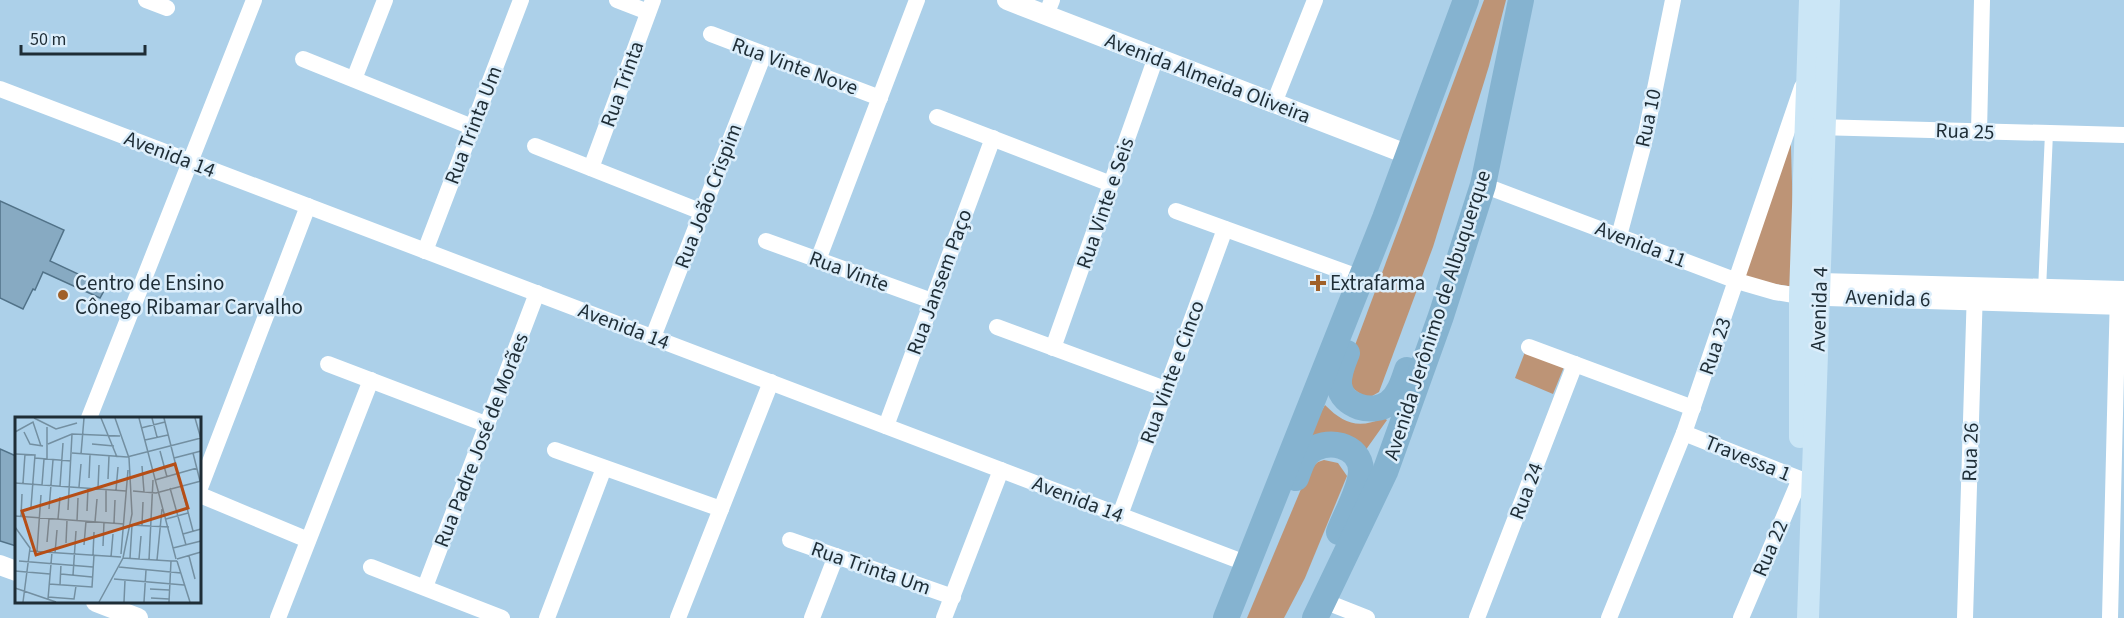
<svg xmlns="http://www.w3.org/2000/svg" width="2124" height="618" font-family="'Source Sans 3',sans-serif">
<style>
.green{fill:#bd9476}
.building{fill:#87aac2;stroke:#517288;stroke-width:1.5}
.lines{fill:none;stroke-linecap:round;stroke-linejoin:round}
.service{stroke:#fff;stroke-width:8}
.minor{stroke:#fff;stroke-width:16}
.tertiary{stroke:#fff;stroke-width:20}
.secondary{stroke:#cbe6f6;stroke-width:22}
.primary{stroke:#85b3d0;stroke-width:26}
.poi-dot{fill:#a06029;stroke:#dceefb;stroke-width:2}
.labels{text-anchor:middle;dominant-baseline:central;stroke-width:5;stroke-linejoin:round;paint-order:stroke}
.street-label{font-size:21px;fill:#1e2d36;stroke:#dceefb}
.poi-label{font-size:21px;fill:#1e2d36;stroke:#dceefb;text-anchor:start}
.inset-road{fill:none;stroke:#738fa1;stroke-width:1.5}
.view{fill:#b64e16;fill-opacity:0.15;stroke:#b64e16;stroke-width:3}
.inset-edge{fill:none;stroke:#1e2d36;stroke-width:3}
</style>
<rect width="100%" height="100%" fill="#acd0e9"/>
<g class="green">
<polygon points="1484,0 1506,0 1489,66 1433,247 1379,392 1367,399 1342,380"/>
<polygon points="1790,113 1795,287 1743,279"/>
<polygon points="1525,352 1564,367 1553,394 1515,378"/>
<path d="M1325,405c19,19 33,24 59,13l3,2 -22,31 -57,-15z"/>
<polygon points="1324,460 1338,463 1347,476 1305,578 1284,618 1247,618 1309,470 1318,462"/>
</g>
<g class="building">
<polygon points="0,201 64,230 50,261 106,287 100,298 43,272 35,290 33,289 23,309 0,298"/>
<polygon points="0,449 16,456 16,546 0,541"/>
</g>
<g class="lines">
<polyline class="service" points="2042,290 2049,133"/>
<g class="minor">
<polyline points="146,0 167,8"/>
<polyline points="617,0 648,12"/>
<polyline points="1046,15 1052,0"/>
<polyline points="711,34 880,98"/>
<polyline points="303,59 472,127"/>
<polyline points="354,79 385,0"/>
<polyline points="0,89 1248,564"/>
<polyline points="1274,103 1315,0"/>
<polyline points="937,117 1111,184"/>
<polyline points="1816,127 2124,135"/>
<polyline points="1979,132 1982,0"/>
<polyline points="535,146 702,212"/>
<polyline points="591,168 653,0"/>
<polyline points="1483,185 1737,281 1775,292 1800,296"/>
<polyline points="1176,211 1361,278"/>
<polyline points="1619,236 1644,143 1673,0"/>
<polyline points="766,241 932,301"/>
<polyline points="425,251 521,0"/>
<polyline points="818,260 917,0"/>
<polyline points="997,327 1165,389"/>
<polyline points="653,337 764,54"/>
<polyline points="1529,347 1693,408"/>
<polyline points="1053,348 1156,57"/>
<polyline points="328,364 488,425"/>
<polyline points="89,418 254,0"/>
<polyline points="886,426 993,138"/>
<polyline points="1684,433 1800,479 1810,479"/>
<polyline points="555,450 721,509"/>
<polyline points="200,488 308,206"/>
<polyline points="200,495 308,540"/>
<polyline points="1120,515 1225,229"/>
<polyline points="790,540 953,597"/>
<polyline points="371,567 502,618"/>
<polyline points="425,587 537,293"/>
<polyline points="1324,601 1367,618"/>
<polyline points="278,618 371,380"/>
<polyline points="547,618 604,468"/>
<polyline points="678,618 771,382"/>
<polyline points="812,618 836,556"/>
<polyline points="944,618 1001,470"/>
<polyline points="1477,618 1575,364"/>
<polyline points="1609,618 1684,433 1802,87"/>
<polyline points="1741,618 1800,479"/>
<polyline points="1965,618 1975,289"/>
<polyline points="2110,618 2118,292"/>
</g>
<g class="tertiary">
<polyline points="1007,0 1409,155"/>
<polyline points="1808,291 1820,283 2124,291"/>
<polyline points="1827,296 2124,305"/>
<polyline points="0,565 16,571"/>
<polyline points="96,602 138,618"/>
</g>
<g class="secondary">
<polyline points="1800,437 1800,296 1810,0"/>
<polyline points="1808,618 1829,0"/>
</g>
<g class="primary">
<path d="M1347,353c-4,10 -9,21 -8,32 3,22 34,30 50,18 10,-8 14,-21 18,-33"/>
<path d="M1296,478c3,-8 6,-19 12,-25 17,-16 53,-9 53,18 0,17 -16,45 -22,61"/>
<polyline points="1226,618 1385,218 1466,0"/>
<polyline points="1315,618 1385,472 1441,316 1483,185 1521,0"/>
</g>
</g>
<g class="poi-dot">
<path d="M1315 274h6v6h6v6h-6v6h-6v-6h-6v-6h6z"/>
<circle cx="63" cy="295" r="6"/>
</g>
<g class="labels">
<g class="street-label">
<text transform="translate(795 66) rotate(20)">Rua Vinte Nove</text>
<text transform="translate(1208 78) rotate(21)">Avenida Almeida Oliveira</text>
<text transform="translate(622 84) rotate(-70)">Rua Trinta</text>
<text transform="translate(1648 118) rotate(-78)">Rua 10</text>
<text transform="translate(473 125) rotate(-69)">Rua Trinta Um</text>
<text transform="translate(1965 131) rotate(2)">Rua 25</text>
<text transform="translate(170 154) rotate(21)">Avenida 14</text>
<text transform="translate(708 196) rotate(-69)">Rua João Crispim</text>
<text transform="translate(1105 203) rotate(-71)">Rua Vinte e Seis</text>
<text transform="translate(1641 244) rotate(21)">Avenida 11</text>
<text transform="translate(849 271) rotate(20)">Rua Vinte</text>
<text transform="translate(939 282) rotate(-70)">Rua Jansem Paço</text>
<text transform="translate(1888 298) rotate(2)">Avenida 6</text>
<text transform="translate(1819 309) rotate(-88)">Avenida 4</text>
<text transform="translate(1437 315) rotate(-72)">Avenida Jerônimo de Albuquerque</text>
<text transform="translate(624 326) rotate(21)">Avenida 14</text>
<text transform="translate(1715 346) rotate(-71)">Rua 23</text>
<text transform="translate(1172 372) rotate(-70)">Rua Vinte e Cinco</text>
<text transform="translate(481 440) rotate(-69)">Rua Padre José de Morães</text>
<text transform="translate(1970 452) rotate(-88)">Rua 26</text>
<text transform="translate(1748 458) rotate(22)">Travessa 1</text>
<text transform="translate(1526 491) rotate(-69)">Rua 24</text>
<text transform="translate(1078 499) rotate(21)">Avenida 14</text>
<text transform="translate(1770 548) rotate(-67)">Rua 22</text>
<text transform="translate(871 568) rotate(19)">Rua Trinta Um</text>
</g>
<g class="poi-label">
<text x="75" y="283">Centro de Ensino<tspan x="75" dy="24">Cônego Ribamar Carvalho</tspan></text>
<text x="1330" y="283">Extrafarma</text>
</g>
</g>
<g transform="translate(15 417)">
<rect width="186" height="186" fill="#acd0e9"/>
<path class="inset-road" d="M19,1l22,11 21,-6M86,1l16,39M124,1l37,141M137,1l5,19M149,1l14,56M180,1l6,21M126,11l24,-6M0,15l18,-10 8,24M9,15l6,12 13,2M130,23l23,-5M33,27l24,-10 48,2M77,27l22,2M145,34l7,26M57,36l55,4M178,36l7,28M1,37l19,1 -4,52M66,37l3,-36M112,40l74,-19M20,41l36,3M159,41l27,-7M32,42v-32M127,49l2,26M74,61l1,-23M93,62l1,-23M140,63l42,-12M0,66l111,8M8,66l2,-29M27,68l2,-26M166,68l12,46M45,69l3,-43M64,70l2,-23M83,71l1,-23M155,71l16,57M101,73l2,-23M118,74l23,2 45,-12M34,92l4,-49M53,93l4,-76M72,94l1,-23M91,95v-23M0,99l109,8M6,100l1,-23M43,102l2,-22M151,102l22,-6M62,104l1,-23M80,105l2,-23M99,106l1,-23M116,108l38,2M127,108l1,-23M0,110l15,21 -7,54M168,117l18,-5M32,125l2,-23M51,126l1,-23M69,128l2,-24M88,129l1,-24M158,131l28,-7M14,134l92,6M22,134l4,-56M40,136l2,-23M106,137l7,-84M78,138l1,-23M174,139l6,23M96,140l2,-23M108,141l48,3M115,141l2,-33M124,142l2,-23M162,142l24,-7M134,143l4,-80M142,143l5,-51M4,144l74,6M162,144l13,41M104,150l62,6M0,154l35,3M46,157l31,3M58,158l3,-44M99,162l70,6M34,167l43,3 2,-32M45,168l1,-21M0,171l41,14M135,172l19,1M33,180l26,2 2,-13M136,181l18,1M33,182l4,-47M84,185l24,-44 9,-44 -3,-56 -14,-40M109,185l1,-22M129,185l2,-32M154,185l2,-41h6"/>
<path class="view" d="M160,47l13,44 -152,47 -14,-44z"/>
<rect width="186" height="186" class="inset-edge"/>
</g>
<path d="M21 45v9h124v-9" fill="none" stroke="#1e2d36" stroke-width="3"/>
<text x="30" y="45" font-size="18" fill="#1e2d36" stroke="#dceefb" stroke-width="4.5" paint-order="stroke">50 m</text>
</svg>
